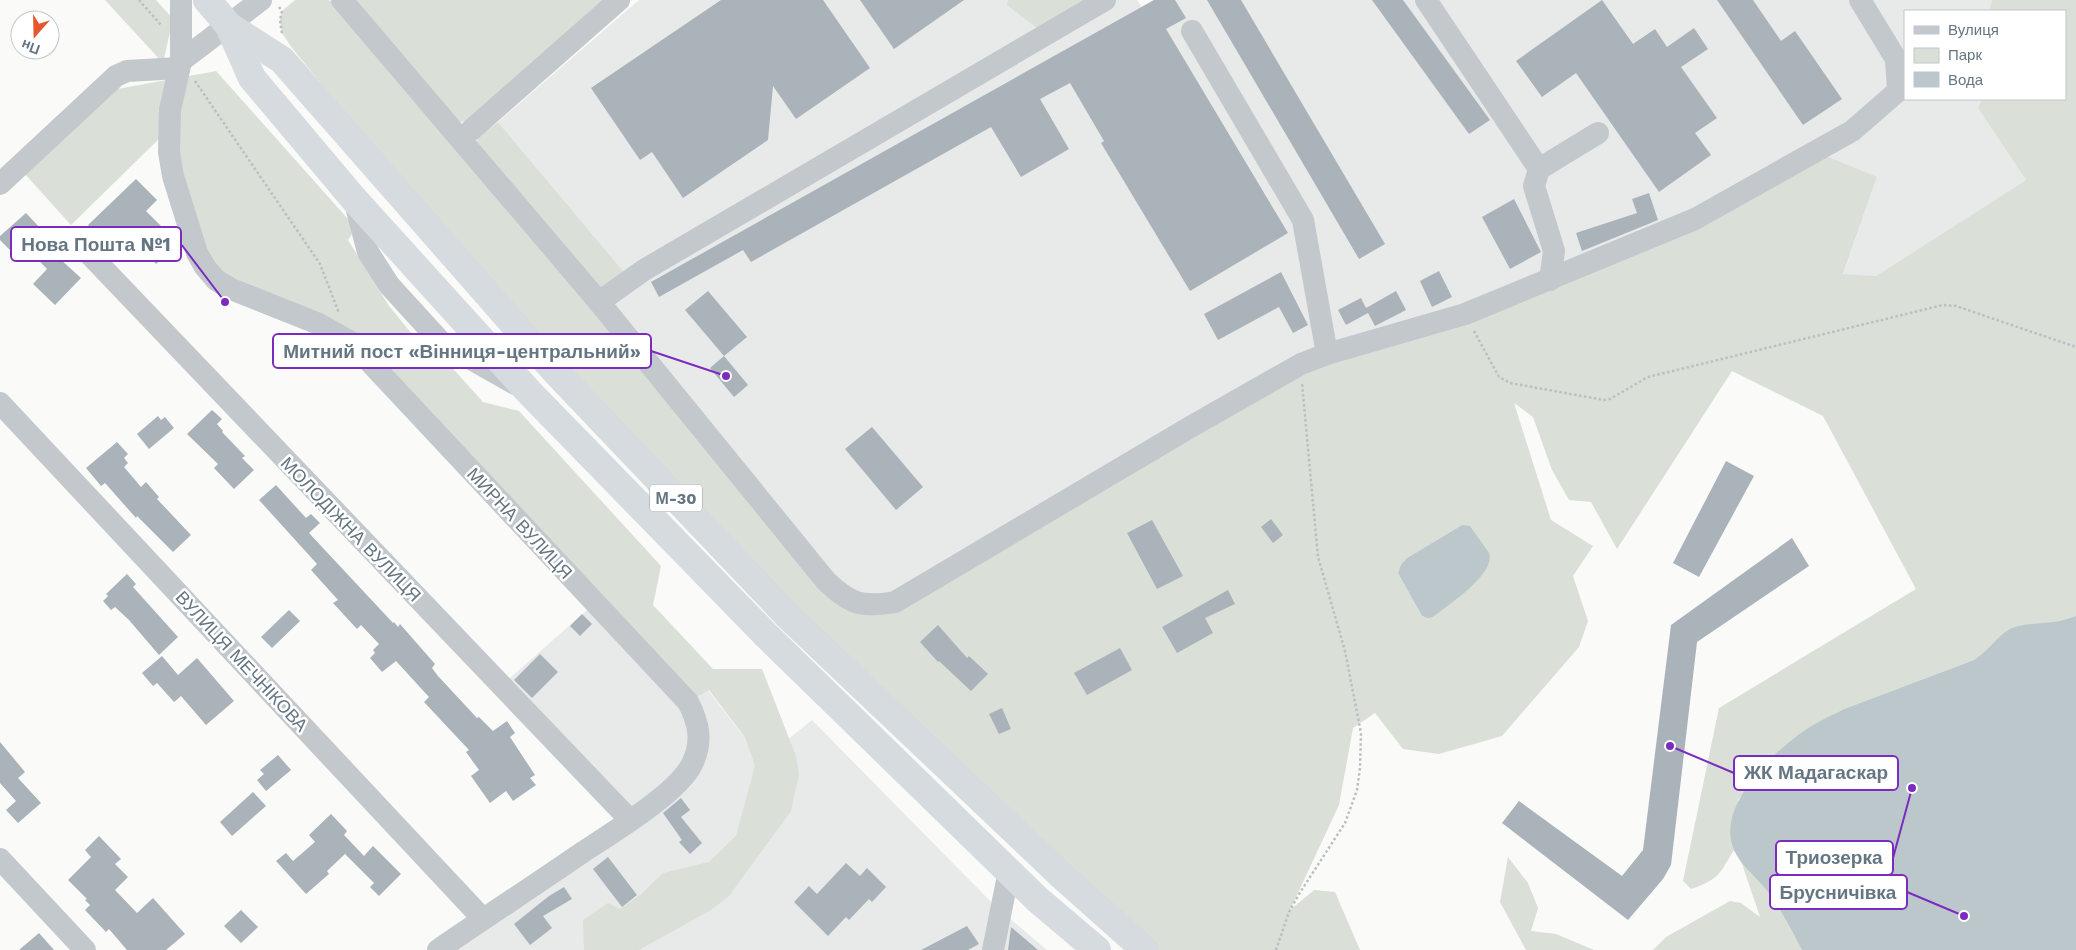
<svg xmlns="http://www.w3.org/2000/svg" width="2076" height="950" font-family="'Work Sans',sans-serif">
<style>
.built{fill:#e8e9e9}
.green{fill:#dadfd7;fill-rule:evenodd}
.water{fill:#bbc7cb}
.building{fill:#aab3b9}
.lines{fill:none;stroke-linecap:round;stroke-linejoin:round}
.path{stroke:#bbbfc2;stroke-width:2.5;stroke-dasharray:2.5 2.5;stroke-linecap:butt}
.minor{stroke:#c3c8cc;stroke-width:22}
.highway{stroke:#d6dbdf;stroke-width:28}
.labels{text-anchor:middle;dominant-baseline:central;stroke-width:5;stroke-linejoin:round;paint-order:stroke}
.shield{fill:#fff;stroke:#939fa8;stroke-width:1}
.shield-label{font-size:16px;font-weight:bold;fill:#657683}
.street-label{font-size:18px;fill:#657683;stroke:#fff}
.leader{fill:none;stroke:#7b2cbf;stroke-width:2}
.callout-dot{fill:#7b2cbf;stroke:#fff;stroke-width:2}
.callout{fill:#fff;stroke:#7b2cbf;stroke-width:2}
.callout-label{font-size:19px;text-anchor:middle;font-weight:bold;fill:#657683}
</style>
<rect width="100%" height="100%" fill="#fafaf8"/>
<g class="built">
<polygon points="639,0 1137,0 1142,7 1154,0 1992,0 1989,11 1905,11 1905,99 1982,99 1978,108 2026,180 1876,276 1843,275 1877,177 895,602 853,601 599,302 624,272 498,122"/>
<polygon points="595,603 708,690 744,737 755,766 812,720 996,907 1047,950 438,950 630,820 501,686"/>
</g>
<g class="green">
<polygon points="105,0 156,0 173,19 163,63"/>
<path d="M295,0h33l6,2 444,530 95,74 428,-242 164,-50 363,-157 49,20 -34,97 33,2 150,-96 -48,-72 4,-9h83v-88h-76l3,-11h84v616l-21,6 -36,4 -34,28 -11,6 -130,49c-48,23 -74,49 -106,91l75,150h-160l13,-13 64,-36 11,2 19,14 -18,-53 -8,-14c-15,24 -14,29 -43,39l-8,-8 36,-173 197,-119 -93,-173 -91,-45 -115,178 -26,-47 -22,-2 -17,-30 -19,-53 -19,-14 37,117 42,26 -20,30 15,45 -9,26 -77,89 -63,18 -36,-5 -28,-36 -22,15 -14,77 -49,105 24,-20 21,2 25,58h-201l-92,-81 -272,-260 -234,-248 -201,-230 -68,-83 -10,-15 -2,-13 2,-9zM1462,525l-35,93 -5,-2 -24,-43 9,-15z"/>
<polygon points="349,0 610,0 473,120 460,122"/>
<polygon points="1008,0 1085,0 1037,28 1007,5"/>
<polygon points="216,71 356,228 348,240 389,306 440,368 447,362 483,402 519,411 661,566 653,605 713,669 762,669 796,756 799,774 791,811 729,896 711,910 639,950 584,950 583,920 608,903 620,909 640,895 663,873 709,862 736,836 755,766 744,736 709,690 688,702 351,342 205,267 167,131 71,225 24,173 112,90"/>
<polygon points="498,122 624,272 599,302 476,145 478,138"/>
<polygon points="1508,857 1528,883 1538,908 1531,931 1556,934 1594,950 1526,950 1500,902"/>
</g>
<g class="water">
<path d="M1462,525l8,1 19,27c7,21 -41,52 -56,64l-6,1 -5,-2 -24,-43 3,-8 6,-7z"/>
<path d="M2076,616v334h-274c-11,-21 -22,-43 -37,-62 -11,-13 -24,-23 -31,-38 -17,-39 29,-88 58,-110 15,-13 34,-22 52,-31l130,-49c15,-9 23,-24 36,-31 12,-6 29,-5 43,-7 8,-1 15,-4 23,-6z"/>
</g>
<g class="building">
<polygon points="721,0 823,0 870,68 796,119 773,86 768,140 683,198 652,152 640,160 591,88"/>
<polygon points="860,0 964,0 894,49"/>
<polygon points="1154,0 1175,0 1186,18 1166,29 1288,233 1190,291 1101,143 1104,141 1070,83 1040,99 1069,149 1021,177 991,127 751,262 743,250 659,297 651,282"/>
<polygon points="1207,0 1241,0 1385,244 1359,259"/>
<polygon points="1372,0 1403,0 1490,120 1469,134"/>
<polygon points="1602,0 1633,44 1655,29 1667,47 1694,28 1708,49 1681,67 1717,118 1695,133 1711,155 1659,192 1576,73 1542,97 1516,61"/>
<polygon points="1717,0 1753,0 1781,41 1795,31 1842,99 1803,125"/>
<polygon points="136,179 157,200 146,211 166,231 161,236 173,249 156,264 123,230 107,245 88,225"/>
<polygon points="1649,193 1658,220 1582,251 1576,233 1637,213 1632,199"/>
<polygon points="1514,199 1541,252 1510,269 1482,217"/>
<polygon points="26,213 54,243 48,248 81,278 55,305 33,284 47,269 21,242 11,251 0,240 0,236"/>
<polygon points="1439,271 1452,297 1432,307 1420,281"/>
<polygon points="1281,272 1308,325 1293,333 1279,307 1218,340 1204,314"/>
<polygon points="708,291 747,337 724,356 685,310"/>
<polygon points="1396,291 1406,310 1375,326 1368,313 1346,325 1338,310 1361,298 1366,308"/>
<polygon points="724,356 748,385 734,397 710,368"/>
<polygon points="212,410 222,419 217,424 223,431 222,432 245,456 242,458 254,470 234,489 214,468 218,464 187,434"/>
<polygon points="158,416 161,420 165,417 174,428 149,449 137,434"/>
<polygon points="872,427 923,487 896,510 845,449"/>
<polygon points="117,442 128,454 124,458 128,463 124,467 141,487 146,482 159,497 157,499 191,535 173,552 137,516 136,518 105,483 101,486 86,468"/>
<polygon points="1726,461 1754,476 1699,577 1673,563"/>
<polygon points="276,485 306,518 311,514 320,523 309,533 393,623 394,622 398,627 400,624 435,664 432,668 438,676 477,718 479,717 493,731 507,721 515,733 510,737 535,775 530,778 536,785 513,801 506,791 490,803 471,776 479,770 466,752 469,750 424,702 429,697 396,661 382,672 370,658 375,653 373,650 379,644 361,625 357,629 333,603 338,600 311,570 317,564 259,500"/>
<polygon points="1271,519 1283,535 1273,543 1261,527"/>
<polygon points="1152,520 1183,576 1157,589 1127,533"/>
<polygon points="1792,538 1809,566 1697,642 1671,865 1663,879 1628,920 1502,823 1519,801 1622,876 1643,850 1671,625"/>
<polygon points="127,574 136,584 133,587 178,637 159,655 129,620 115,607 111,610 103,601 108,596 106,594"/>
<polygon points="1228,590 1235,604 1205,618 1213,633 1177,653 1162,627"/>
<polygon points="289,610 300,621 272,648 261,637"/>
<polygon points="582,614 592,624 580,636 570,626"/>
<polygon points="938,625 967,658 969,656 988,674 971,691 939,661 938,662 920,642"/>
<polygon points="1120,648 1132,670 1087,695 1074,673"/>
<polygon points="540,654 558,672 532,698 514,680"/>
<polygon points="162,656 178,675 197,658 234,701 206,725 181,696 174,702 157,683 153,686 142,673"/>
<polygon points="1002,708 1011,729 999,734 989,714"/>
<polygon points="0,742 25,772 18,778 41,803 18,823 6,810 16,801 0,783"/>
<polygon points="278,755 291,770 266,791 257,780 264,774 260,770"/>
<polygon points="253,792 266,806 232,836 220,822"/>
<polygon points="681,798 690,810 681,817 702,843 690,854 679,842 682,840 663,813"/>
<polygon points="331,814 347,831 344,835 364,856 373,846 401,874 379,896 370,887 374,883 345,854 327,871 329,874 306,894 276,861 286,853 293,861 315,842 309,835"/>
<polygon points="99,836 121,859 115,864 128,877 115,890 137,913 153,898 185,934 166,950 127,950 109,929 106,932 85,910 90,905 85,900 87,899 68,880 91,857 85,850"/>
<polygon points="608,857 637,895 622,907 593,869"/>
<polygon points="846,863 860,876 867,868 886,887 872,902 869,899 849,920 846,917 828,936 794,902 809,886 817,894"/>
<polygon points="564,887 572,899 543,916 552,928 530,945 514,924 549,896"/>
<polygon points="241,910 258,927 241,943 224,926"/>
<polygon points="967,926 979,944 968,950 921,950"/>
<polygon points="1011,927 1038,950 1008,950"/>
<polygon points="39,933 54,950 19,950"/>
</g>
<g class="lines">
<g class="path">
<polyline points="139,0 161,25"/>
<polyline points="279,7 282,11 280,20 282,34"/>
<polyline points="195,81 320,264 339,313"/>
<polyline points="1474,331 1499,377 1510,383 1604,400 1610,399 1648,377 1943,305 1956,306 2076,347"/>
<polyline points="1276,950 1289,912 1299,894 1345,823 1357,790 1360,768 1361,733 1345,651 1318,557 1302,383"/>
</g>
<g class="minor">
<path d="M181,0v61l-11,49 -1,42 4,24 24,77 8,14 11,13 15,9 88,35 32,18 337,360c11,21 15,40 4,62 -14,29 -80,69 -109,88 -48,33 -97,65 -145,98"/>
<path d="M342,0l257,302 227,279c24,23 36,27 69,21l297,-176 109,-62 26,-10 138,-40 230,-95 157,-88 46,-40 -2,-32 -36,-59"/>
<polyline points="1426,0 1539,169 1534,186 1554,251 1550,280"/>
<polyline points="1192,31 1303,220 1327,354"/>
<polyline points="181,61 261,0"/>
<polyline points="461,139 619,0"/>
<polyline points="1539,169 1598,133"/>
<polyline points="0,184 116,76 127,71 179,68"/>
<polyline points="354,199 368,252 389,285 441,342 517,385"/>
<polyline points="73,237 630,820"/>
<polyline points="599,302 644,270 1105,0"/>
<polyline points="0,403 483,919"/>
<polyline points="0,859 85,950"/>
<polyline points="993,950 1009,871"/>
</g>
<g class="highway">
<polyline points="207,0 229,26 252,78 353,198 528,391 766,635 1037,899 1097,950"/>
<polyline points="229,26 282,60 555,371 788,616 1061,875 1145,950"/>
</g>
</g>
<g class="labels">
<rect class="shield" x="650" y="484.5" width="52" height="27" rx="4"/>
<g class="shield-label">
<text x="676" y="498">М-30</text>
</g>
<g class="street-label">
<text transform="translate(520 523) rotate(47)">МИРНА ВУЛИЦЯ</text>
<text transform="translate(351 529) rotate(46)">МОЛОДІЖНА ВУЛИЦЯ</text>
<text transform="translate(242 661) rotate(47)">ВУЛИЦЯ МЕЧНІКОВА</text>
</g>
</g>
<path class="leader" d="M225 302L181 244M726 376L651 351M1670 746L1734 773M1912 788L1893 858M1964 916L1907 892"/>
<g class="callout-dot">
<circle cx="225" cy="302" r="5"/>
<circle cx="726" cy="376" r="5"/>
<circle cx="1670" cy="746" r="5"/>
<circle cx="1912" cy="788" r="5"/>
<circle cx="1964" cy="916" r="5"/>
</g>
<g class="callout">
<rect x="11" y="227" width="170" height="34" rx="5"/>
<rect x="273" y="334" width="378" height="34" rx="5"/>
<rect x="1734" y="756" width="164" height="34" rx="5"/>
<rect x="1776" y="841" width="117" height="34" rx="5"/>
<rect x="1770" y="875" width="137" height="34" rx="5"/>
</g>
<g class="callout-label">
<text x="96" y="251">Нова Пошта №1</text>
<text x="462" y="358">Митний пост «Вінниця-центральний»</text>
<text x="1816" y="779">ЖК Мадагаскар</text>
<text x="1834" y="864">Триозерка</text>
<text x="1838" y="899">Брусничівка</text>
</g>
<rect x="1904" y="10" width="162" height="90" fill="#ffffff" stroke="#c1c8cd"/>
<rect x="1914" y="26" width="25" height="8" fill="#c3c8cc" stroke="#c1c8cd"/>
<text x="1948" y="35" font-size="15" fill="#657683">Вулиця</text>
<rect x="1914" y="48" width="25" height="15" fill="#dadfd7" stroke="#c1c8cd"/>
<text x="1948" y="60" font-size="15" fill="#657683">Парк</text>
<rect x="1914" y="72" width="25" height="15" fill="#bbc7cb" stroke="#c1c8cd"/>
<text x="1948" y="85" font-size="15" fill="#657683">Вода</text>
<g transform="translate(35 35) rotate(200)"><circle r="24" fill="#ffffff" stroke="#c1c8cd"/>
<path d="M0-4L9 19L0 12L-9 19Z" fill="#e4572e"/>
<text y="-8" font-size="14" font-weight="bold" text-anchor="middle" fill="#657683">Пн</text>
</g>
</svg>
